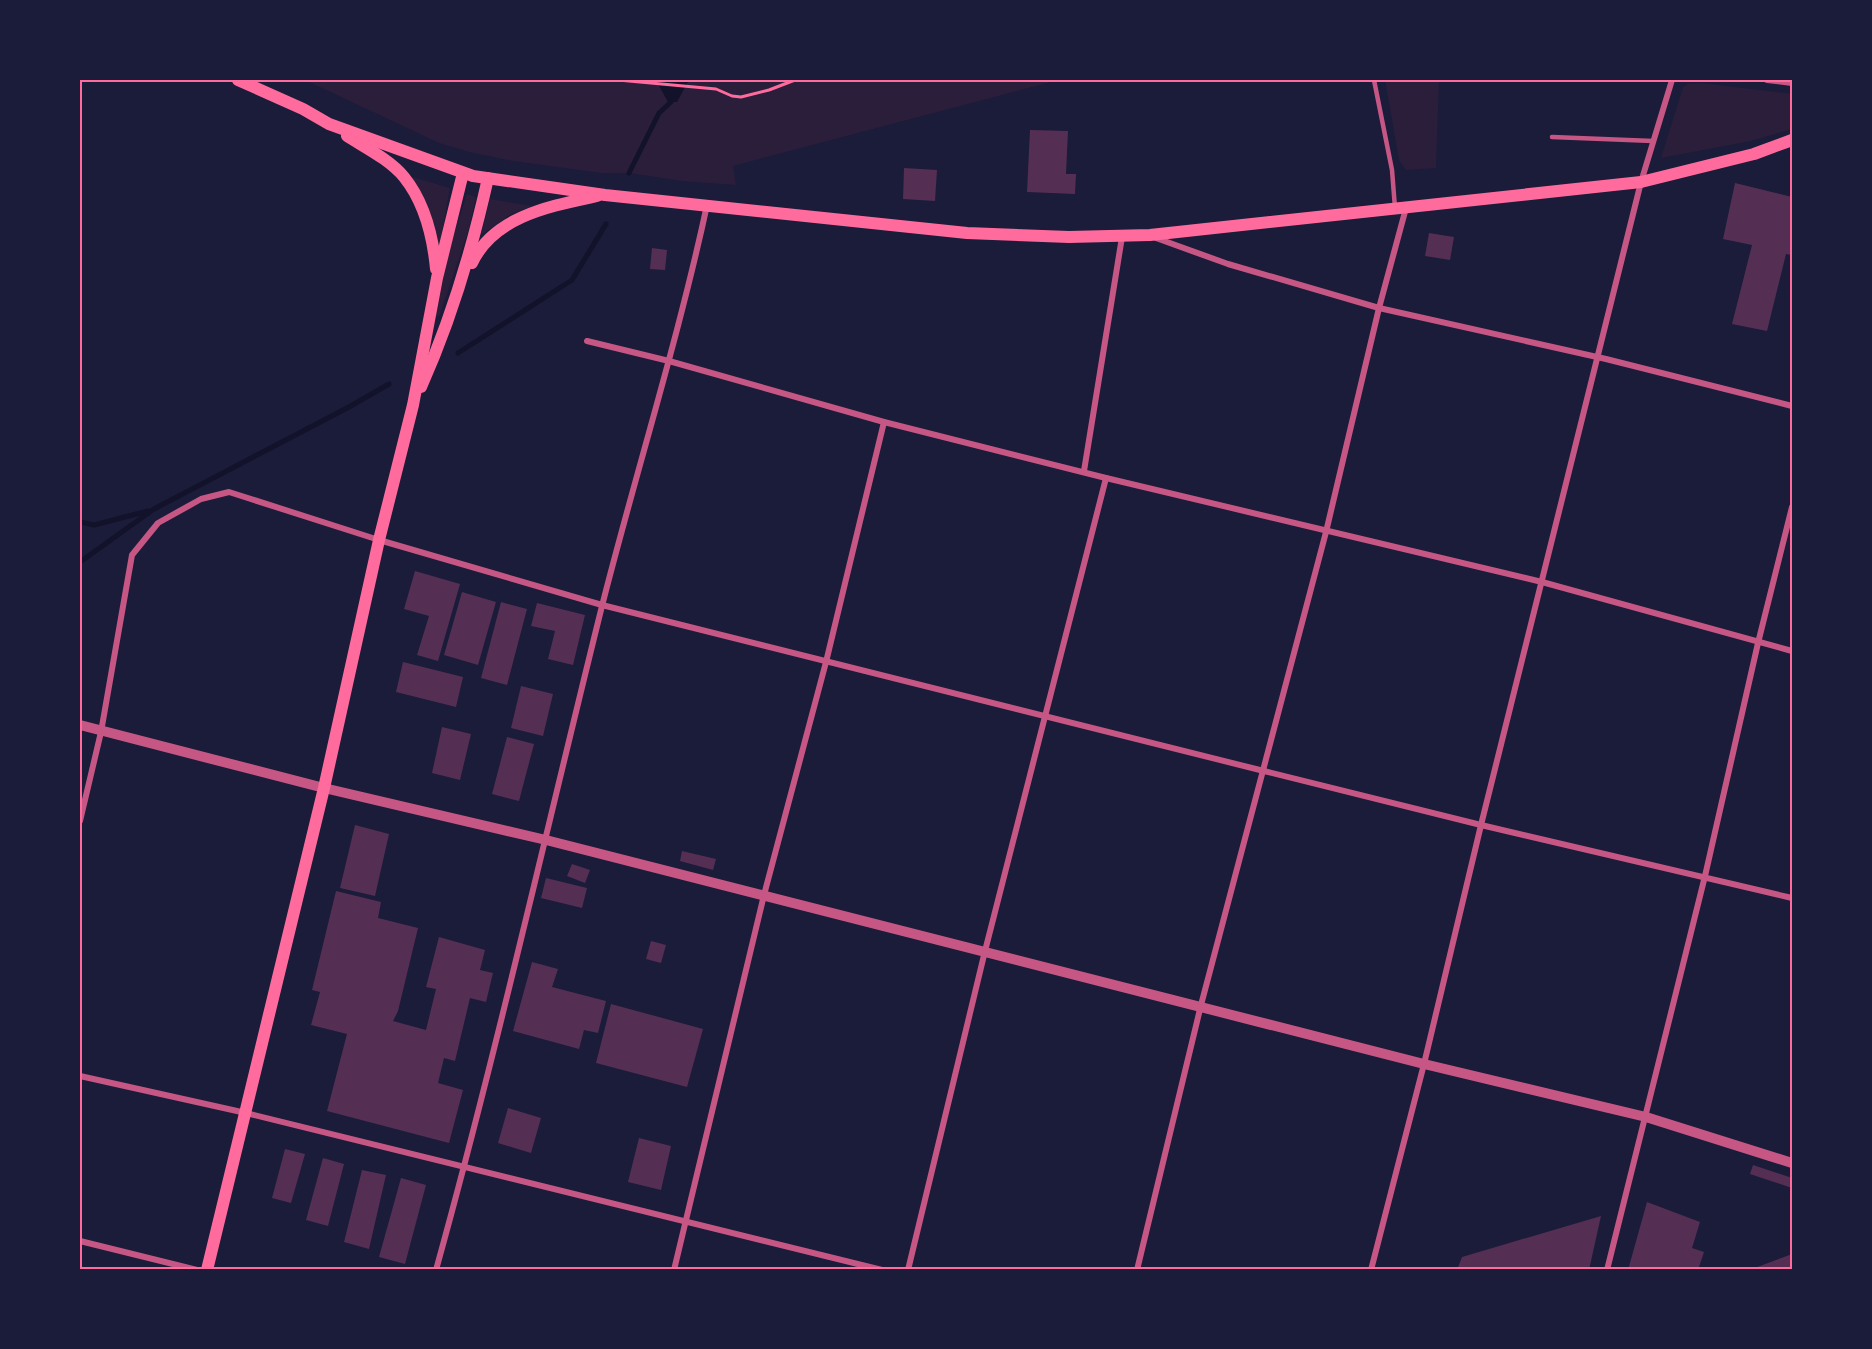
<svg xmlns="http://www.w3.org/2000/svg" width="1872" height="1349" font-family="'Source Serif 4',serif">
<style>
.green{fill:#2a1e3b}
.water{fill:#12122b}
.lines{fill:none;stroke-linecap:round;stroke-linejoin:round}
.stream{stroke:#12122b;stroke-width:5}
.building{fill:#542f53}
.path{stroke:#ff6b9d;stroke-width:3}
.service{stroke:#c65784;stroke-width:4.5}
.minor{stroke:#c65784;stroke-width:6}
.tertiary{stroke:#c65784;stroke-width:10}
.secondary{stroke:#ff6b9d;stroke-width:12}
.neatline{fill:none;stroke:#ff6b9d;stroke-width:2}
</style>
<rect width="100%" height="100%" fill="#1b1b3a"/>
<g class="green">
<polygon points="305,80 1059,80 733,166 736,185 682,181 629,173 601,173 513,161 469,152 439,143"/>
<polygon points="1385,80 1439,80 1436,168 1406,170 1399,160"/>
<polygon points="1702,83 1792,94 1792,129 1751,141 1661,158 1683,87 1688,84"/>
<polygon points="409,176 450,188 440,243 437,242"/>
<polygon points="467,194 476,197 468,232 439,317 435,316 451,243"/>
<polygon points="490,199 533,206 511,214 481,235"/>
</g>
<polygon class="water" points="657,80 689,80 677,102 668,102 657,82"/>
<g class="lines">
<g class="stream">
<polyline points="629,173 659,113 671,102"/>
<polyline points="458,353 572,280 606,224"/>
<polyline points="80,522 94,525 148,511"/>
<polyline points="80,562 154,509 349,407 389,384"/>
</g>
</g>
<g class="building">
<polygon points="1030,130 1068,131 1066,174 1076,174 1075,194 1027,192"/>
<polygon points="904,168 937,170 935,201 903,199"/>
<polygon points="1735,183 1792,197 1792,255 1786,254 1767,331 1732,324 1752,245 1723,239"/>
<polygon points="1429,233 1454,237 1450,260 1425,256"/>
<polygon points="652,248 667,250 665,270 650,269"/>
<polygon points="415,571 460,584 438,661 417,655 429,616 404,609"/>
<polygon points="462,592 496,602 478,665 444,655"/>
<polygon points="501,602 527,609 507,685 481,678"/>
<polygon points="537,603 585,615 573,665 548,659 555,631 531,626"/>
<polygon points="403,662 463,677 456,707 396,692"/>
<polygon points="521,686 553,694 543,736 511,728"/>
<polygon points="442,727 471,734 460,780 432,773"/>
<polygon points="507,737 534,744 519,801 492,794"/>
<polygon points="355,825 389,834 375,896 340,888"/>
<polygon points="682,851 716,859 713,870 680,861"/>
<polygon points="572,864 590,870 585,883 567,876"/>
<polygon points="546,878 587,888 582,908 541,898"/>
<polygon points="336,891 381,902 378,918 418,928 398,1011 393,1021 426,1030 436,989 426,987 439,937 485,950 480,970 493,973 486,1002 470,998 455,1061 444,1058 438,1083 463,1090 449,1143 327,1111 347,1034 311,1025 320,992 312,990"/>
<polygon points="651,941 666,945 661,963 646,959"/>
<polygon points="532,962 558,969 552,987 606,1001 598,1033 584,1030 579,1049 513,1031"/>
<polygon points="611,1004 703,1029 687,1087 596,1063"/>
<polygon points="508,1108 541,1118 531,1153 498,1143"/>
<polygon points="639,1138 671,1146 661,1190 628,1182"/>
<polygon points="285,1149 305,1154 291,1203 272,1198"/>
<polygon points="323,1158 344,1164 328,1226 306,1220"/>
<polygon points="1753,1165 1792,1178 1792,1188 1750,1174"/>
<polygon points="362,1170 386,1175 369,1249 344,1242"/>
<polygon points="401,1178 426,1185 405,1264 379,1257"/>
<polygon points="1647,1202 1700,1222 1692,1248 1704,1252 1698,1270 1628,1270"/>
<polygon points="1601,1216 1589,1270 1457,1270 1462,1257"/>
<polygon points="1792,1254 1792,1270 1752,1270 1752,1269"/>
</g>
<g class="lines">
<polyline class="path" points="618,80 716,89 732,96 741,97 769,90 795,80"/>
<g class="service">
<polyline points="1374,80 1392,170 1395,208"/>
<polyline points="1552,137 1653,141"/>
</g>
<g class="minor">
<polyline points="1767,80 1792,83"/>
<polyline points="1156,238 1228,264 1379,308 1606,359 1792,406"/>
<polyline points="587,341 669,361 884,422 1106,478 1542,582 1792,651"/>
<polyline points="1084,471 1122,237"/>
<polyline points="80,821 101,732 132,555 158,523 201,499 229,492 379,540 602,605 1264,771 1481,825 1792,898"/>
<polyline points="80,1076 246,1113 882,1270"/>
<polyline points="80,1241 197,1270"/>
<path d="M436,1270c61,-220 111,-443 166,-664 34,-134 76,-266 105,-401"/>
<polyline points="674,1270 764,895 826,662 884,422"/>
<polyline points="908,1270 985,951 1106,478"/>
<polyline points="1137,1270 1201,1005 1326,532 1379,308 1406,208"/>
<polyline points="1371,1270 1424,1064 1481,825 1641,182 1672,80"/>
<polyline points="1607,1270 1705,876 1758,643 1792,507"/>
</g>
<polyline class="tertiary" points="80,725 324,788 546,840 1424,1064 1646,1117 1792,1163"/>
<g class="secondary">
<polyline points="238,80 303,109 329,124 473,176 605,195 967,233 1069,237 1150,235 1641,182 1754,154 1792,140"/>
<path d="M347,136c19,12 43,24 57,41 21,26 29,60 32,92"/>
<path d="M472,263c22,-47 79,-57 125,-67"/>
<path d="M421,387c30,-67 51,-137 67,-209"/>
<polyline points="207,1270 324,788 379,540 413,405 437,278 463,173"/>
</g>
</g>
<rect width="1872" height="1349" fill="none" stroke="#1b1b3a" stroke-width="162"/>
<rect x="81" y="81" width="1710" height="1187" class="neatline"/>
</svg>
